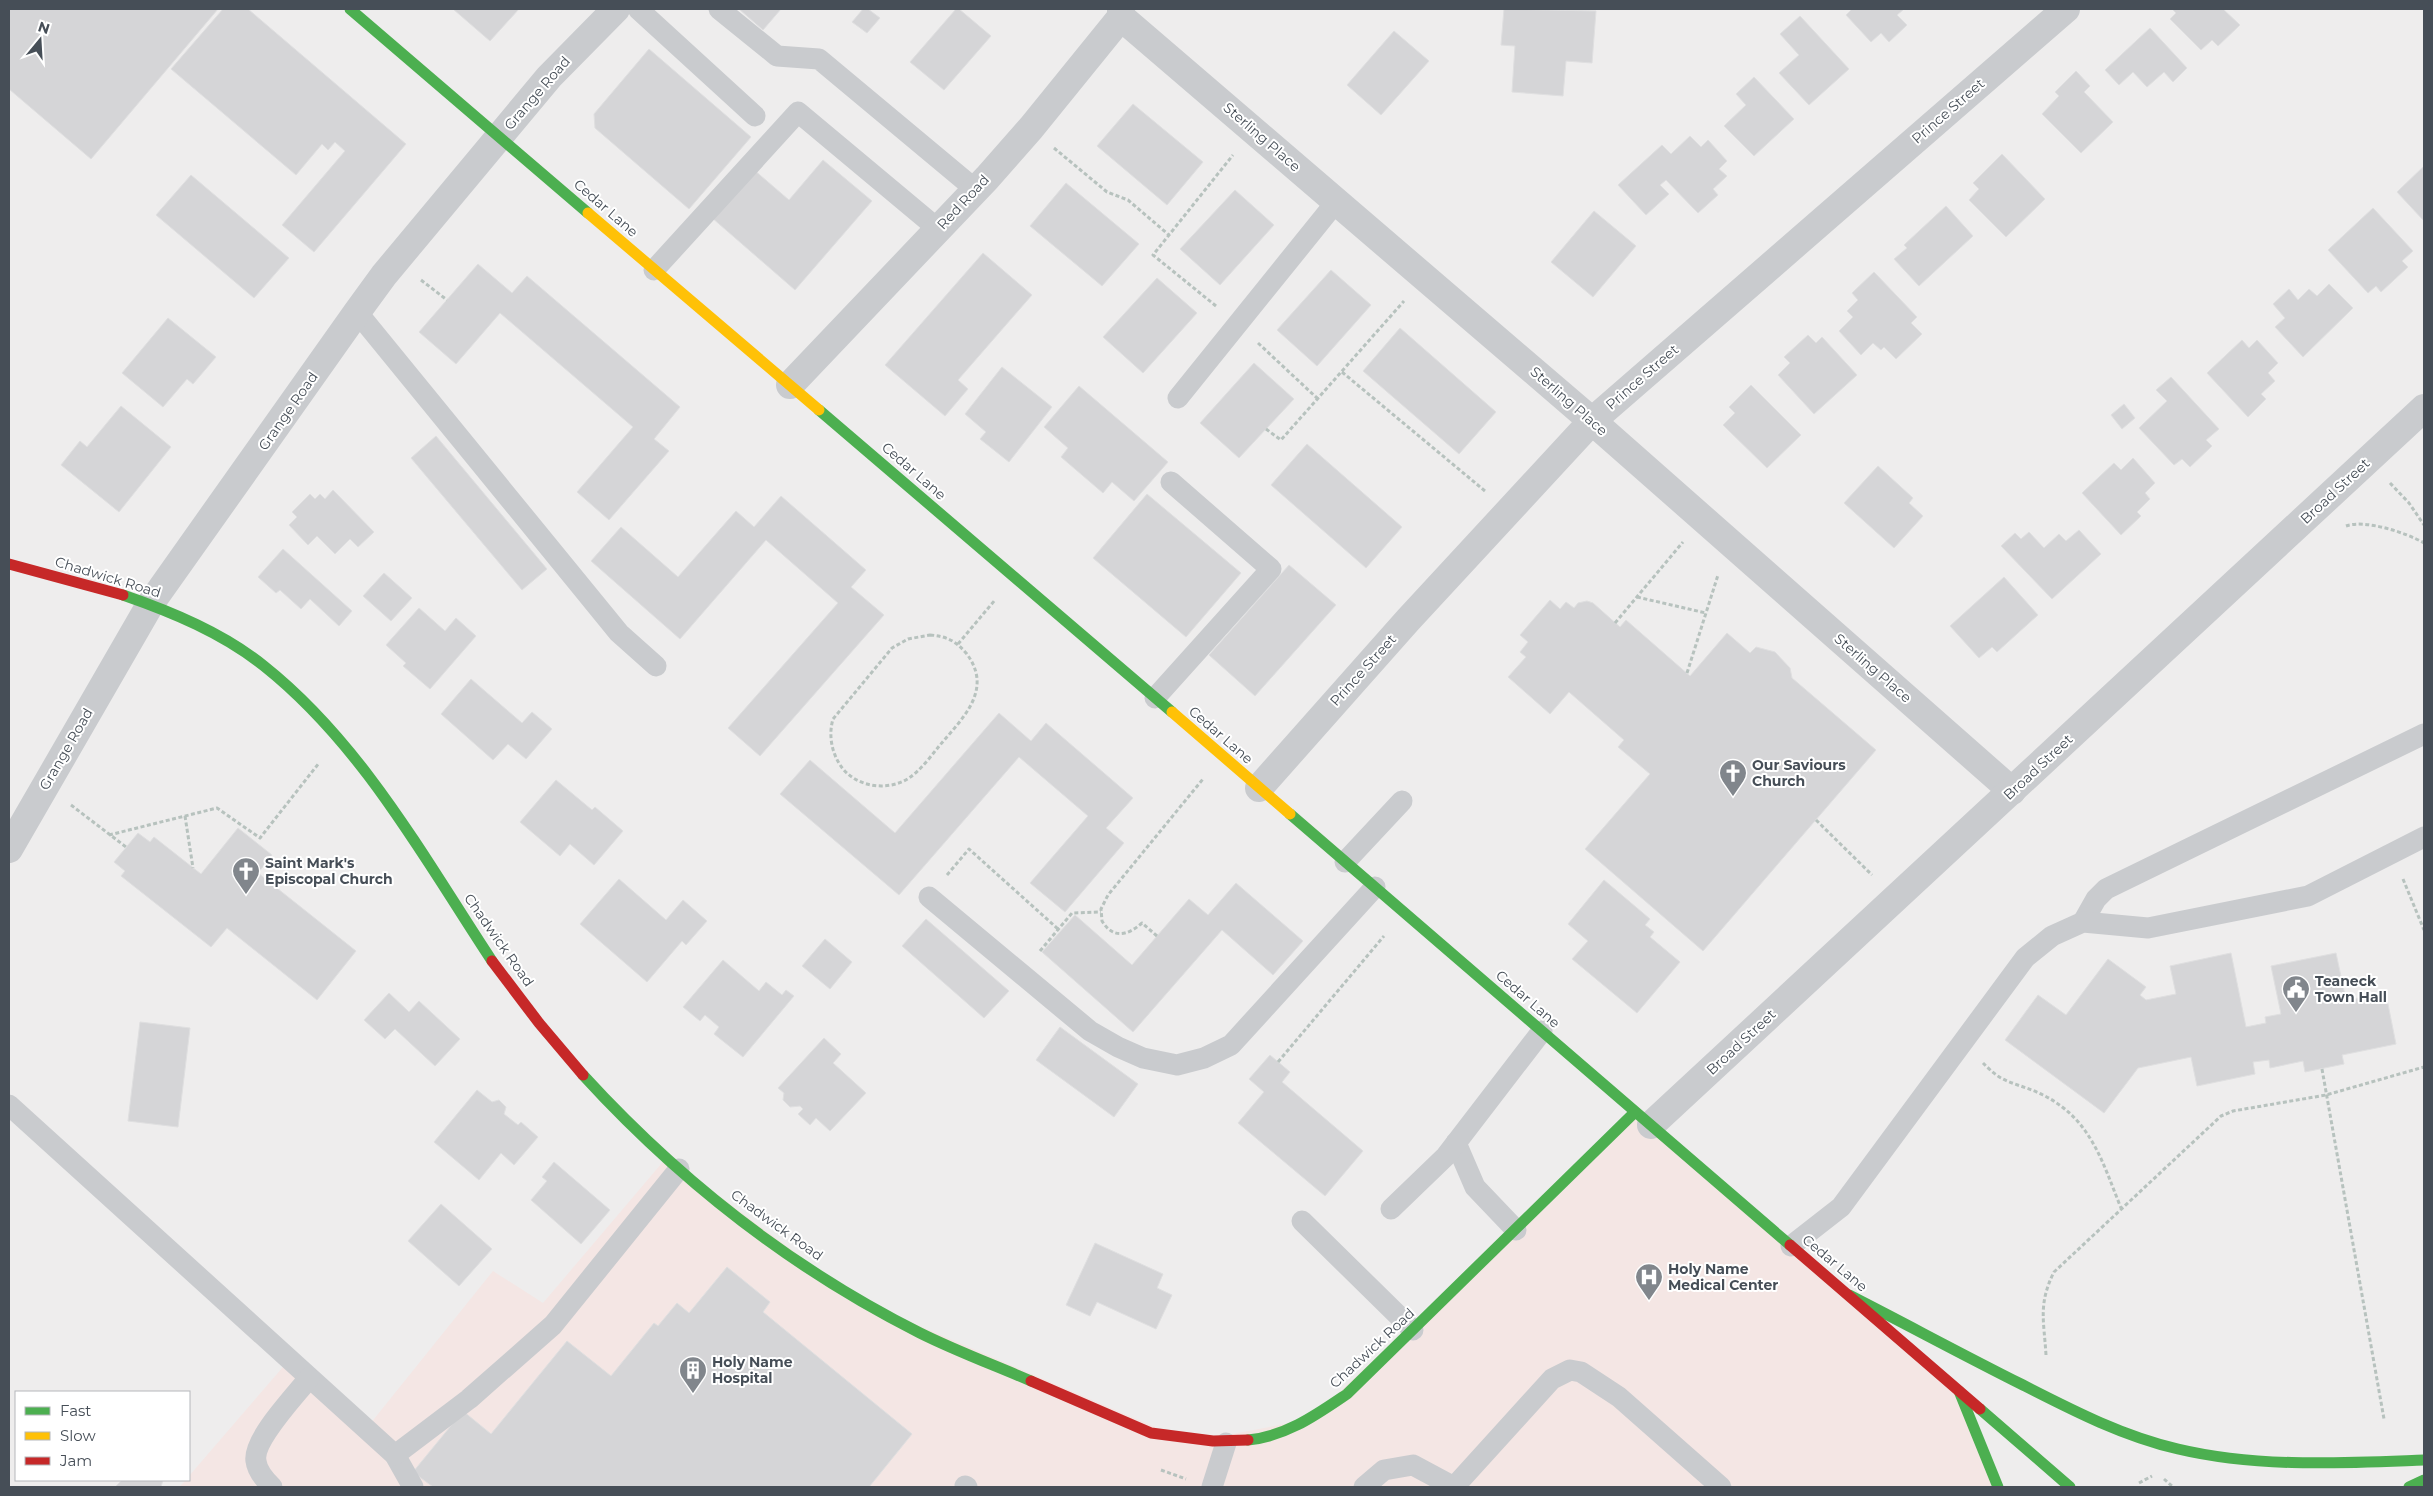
<svg xmlns="http://www.w3.org/2000/svg" width="2433" height="1496" font-family="Montserrat,sans-serif">
<style>
.medical{fill:#f4e6e4}
.building{fill:#d5d5d7;stroke:#dfdfe0}
.lines{fill:none;stroke-linecap:round;stroke-linejoin:round}
.path{stroke:#b7c2be;stroke-width:3;stroke-dasharray:4 2.5;stroke-linecap:butt}
.lane{stroke:#c9cbce;stroke-width:21}
.street{stroke:#c9cbce;stroke-width:28}
.fast{stroke:#4caf50;stroke-width:11}
.slow{stroke:#ffc107;stroke-width:11}
.jam{stroke:#c62828;stroke-width:11}
.labels{text-anchor:middle;dominant-baseline:central;stroke-width:4;stroke-linejoin:round;paint-order:stroke}
.street-label{font-size:14px;fill:#464e57;stroke:#fff}
.poi-label{font-size:14px;font-weight:bold;fill:#464e57;stroke:#fff;text-anchor:start}
</style>
<rect width="100%" height="100%" fill="#eeeded"/>
<polygon class="medical" points="1635,1112 1959,1391 1998,1487 179,1487 186,1480 189,1480 189,1476 289,1360 366,1429 493,1271 543,1303 667,1157 859,1300 1190,1442 1311,1419"/>
<g class="building">
<polygon points="9,9 218,9 91,159 9,89"/>
<polygon points="223,9 248,9 406,144 314,252 282,225 345,151 335,142 328,150 322,144 296,175 171,69"/>
<polygon points="453,9 519,9 490,41"/>
<polygon points="739,9 781,9 763,30"/>
<polygon points="863,9 868,9 880,18 867,33 852,22"/>
<polygon points="956,9 959,9 991,36 944,90 910,62"/>
<polygon points="1504,9 1596,11 1592,63 1566,61 1563,96 1512,92 1515,46 1501,45"/>
<polygon points="1852,9 1904,9 1897,15 1907,25 1889,42 1881,33 1871,42 1846,15"/>
<polygon points="2172,9 2223,9 2240,25 2218,46 2212,40 2201,50 2170,19 2176,13"/>
<polygon points="1800,16 1849,69 1809,105 1779,73 1799,55 1780,34"/>
<polygon points="2150,28 2187,68 2173,82 2164,72 2147,87 2133,72 2119,85 2105,70"/>
<polygon points="1394,31 1429,61 1381,115 1347,85"/>
<polygon points="649,49 751,137 689,209 595,128 594,114"/>
<polygon points="2076,71 2090,86 2084,92 2113,122 2081,153 2042,114 2059,96 2055,92"/>
<polygon points="1754,77 1794,119 1754,156 1724,126 1746,105 1736,94"/>
<polygon points="1133,104 1203,162 1167,205 1097,146"/>
<polygon points="1690,136 1701,147 1708,140 1727,161 1719,169 1727,176 1713,189 1718,195 1698,213 1666,180 1660,185 1669,194 1646,215 1618,185 1662,145 1671,154"/>
<polygon points="2002,154 2045,199 2006,237 1969,200 1979,189 1973,183"/>
<polygon points="823,160 872,201 795,290 711,217 753,169 789,200"/>
<polygon points="2424,166 2424,221 2397,192"/>
<polygon points="191,175 289,258 254,298 156,215"/>
<polygon points="1066,183 1139,244 1102,286 1030,226"/>
<polygon points="1235,190 1274,225 1220,285 1180,249"/>
<polygon points="1946,206 1973,236 1919,286 1894,259 1907,248 1904,245"/>
<polygon points="2373,208 2413,251 2402,261 2408,267 2381,292 2376,286 2368,293 2328,250"/>
<polygon points="1594,211 1636,246 1593,297 1551,262"/>
<polygon points="983,253 1032,295 958,380 968,389 945,416 885,365"/>
<polygon points="478,264 512,293 527,276 680,407 654,439 669,451 609,520 577,492 633,427 500,313 456,364 419,332"/>
<polygon points="1331,270 1371,305 1317,366 1277,330"/>
<polygon points="1874,272 1917,317 1911,323 1922,334 1896,359 1884,347 1881,350 1873,343 1861,355 1839,331 1853,317 1847,311 1858,300 1852,293"/>
<polygon points="1157,278 1197,313 1143,373 1103,337"/>
<polygon points="2329,284 2353,308 2303,357 2275,327 2285,318 2273,304 2289,289 2298,300 2309,289 2317,296"/>
<polygon points="168,318 216,357 193,384 187,379 163,407 122,373"/>
<polygon points="1400,328 1496,412 1459,454 1363,371"/>
<polygon points="1808,335 1816,343 1822,337 1857,375 1814,414 1778,375 1790,363 1784,357"/>
<polygon points="2242,340 2249,348 2257,340 2278,363 2268,373 2275,381 2261,394 2266,399 2248,417 2207,373"/>
<polygon points="1254,363 1294,399 1239,458 1200,423"/>
<polygon points="1002,367 1052,407 1009,462 980,439 986,432 965,414"/>
<polygon points="2171,377 2219,429 2206,440 2212,446 2190,467 2182,459 2174,465 2139,428 2167,401 2156,390"/>
<polygon points="1751,385 1801,435 1767,468 1723,425 1735,413 1729,407"/>
<polygon points="1079,386 1168,462 1134,501 1112,482 1103,493 1061,457 1068,448 1044,427"/>
<polygon points="2124,404 2135,418 2122,429 2111,415"/>
<polygon points="121,406 171,447 119,512 61,465 80,441 87,447"/>
<polygon points="436,436 547,569 522,590 411,458"/>
<polygon points="1307,444 1402,527 1366,568 1271,485"/>
<polygon points="2133,458 2155,483 2145,493 2150,499 2137,512 2141,516 2121,535 2082,493 2114,463 2121,470"/>
<polygon points="1878,466 1913,498 1909,503 1923,516 1894,548 1844,503"/>
<polygon points="333,490 374,532 358,547 350,539 335,554 317,536 308,545 289,525 297,517 292,512 310,494 315,499 320,494 325,499"/>
<polygon points="1147,494 1241,573 1186,637 1093,558"/>
<polygon points="781,496 866,570 851,587 884,615 760,756 728,728 838,603 766,540 680,639 591,561 621,527 678,577 736,511 754,527"/>
<polygon points="2079,530 2101,554 2052,599 2001,546 2015,533 2021,539 2029,532 2044,548 2059,534 2066,541"/>
<polygon points="283,549 352,611 339,626 310,599 301,609 280,590 276,593 258,577"/>
<polygon points="1289,565 1336,605 1255,696 1209,655"/>
<polygon points="384,573 412,598 391,621 363,596"/>
<polygon points="2004,577 2038,615 1997,652 1992,647 1979,658 1950,626"/>
<polygon points="1550,600 1560,609 1566,602 1574,608 1578,603 1587,601 1593,603 1620,627 1626,620 1690,676 1727,633 1750,653 1756,647 1775,652 1790,668 1792,678 1876,750 1703,951 1585,849 1650,774 1618,747 1624,740 1569,692 1550,714 1508,677 1526,657 1520,652 1528,642 1520,635"/>
<polygon points="419,608 445,631 456,618 476,636 430,689 403,666 406,663 386,645"/>
<polygon points="471,679 522,723 532,712 552,729 526,759 508,744 493,760 441,714"/>
<polygon points="999,713 1031,741 1046,723 1133,798 1106,828 1124,843 1065,912 1030,883 1088,816 1019,757 899,895 780,794 810,760 895,833"/>
<polygon points="556,780 592,810 595,807 623,831 594,865 570,844 560,856 520,822"/>
<polygon points="238,828 272,855 258,873 356,951 317,1000 227,928 211,947 121,876 125,871 114,862 138,833 150,842 154,837 201,874"/>
<polygon points="619,879 666,920 683,900 707,921 686,945 682,941 647,982 580,924"/>
<polygon points="1604,880 1650,919 1645,925 1654,932 1650,937 1680,962 1637,1013 1572,959 1588,941 1568,924"/>
<polygon points="1236,883 1303,941 1273,975 1222,930 1133,1032 1042,952 1075,915 1132,965 1189,899 1208,915"/>
<polygon points="926,919 1009,991 984,1018 902,946"/>
<polygon points="825,939 852,962 830,989 802,966"/>
<polygon points="2231,953 2246,1027 2266,1023 2265,1017 2281,1014 2271,966 2336,953 2346,1000 2364,997 2365,1003 2387,999 2396,1044 2342,1055 2344,1064 2305,1072 2303,1061 2270,1068 2269,1060 2253,1062 2255,1074 2197,1086 2191,1057 2138,1068 2104,1113 2005,1040 2038,995 2066,1015 2108,959 2146,987 2140,995 2146,1000 2176,994 2170,966"/>
<polygon points="723,960 759,991 766,982 782,995 786,990 794,996 743,1057 714,1034 719,1027 705,1015 700,1021 683,1007"/>
<polygon points="389,993 409,1012 419,1001 460,1039 435,1066 395,1029 385,1039 364,1020"/>
<polygon points="140,1022 190,1028 178,1127 128,1121"/>
<polygon points="1060,1027 1138,1084 1114,1117 1036,1060"/>
<polygon points="824,1038 841,1054 833,1063 866,1093 830,1131 816,1118 810,1125 798,1114 803,1109 800,1106 790,1107 783,1100 784,1093 778,1088"/>
<polygon points="1270,1055 1290,1072 1282,1082 1363,1151 1325,1196 1238,1123 1264,1092 1249,1079"/>
<polygon points="477,1090 492,1102 499,1100 506,1107 504,1114 518,1125 521,1122 538,1137 514,1165 501,1153 479,1180 434,1142"/>
<polygon points="554,1162 610,1210 581,1244 531,1200 547,1181 542,1177"/>
<polygon points="441,1204 492,1249 459,1286 408,1241"/>
<polygon points="1095,1243 1163,1274 1157,1288 1172,1295 1156,1329 1097,1302 1090,1316 1066,1305"/>
<polygon points="727,1267 770,1302 763,1312 912,1434 869,1487 433,1487 413,1472 463,1411 491,1434 567,1341 611,1376 654,1323 658,1326 677,1303 689,1313"/>
<polygon points="122,1480 163,1480 161,1487 115,1487"/>
</g>
<g class="lines">
<g class="path">
<polyline points="1054,148 1107,192 1128,200 1169,235"/>
<polyline points="421,280 447,300"/>
<polyline points="1216,306 1153,255 1233,155"/>
<polyline points="1258,343 1318,399"/>
<polyline points="1342,372 1485,491"/>
<polyline points="1266,429 1281,440 1404,301"/>
<polyline points="2390,483 2409,503 2424,525"/>
<path d="M2346,526c19,-7 61,7 78,17"/>
<polyline points="1637,597 1706,613"/>
<polyline points="1615,623 1683,542"/>
<path d="M930,635c16,1 26,6 36,18 28,36 -3,65 -26,92 -9,11 -19,25 -31,33 -20,13 -50,10 -66,-9 -11,-14 -15,-33 -10,-50l59,-71 16,-9z"/>
<polyline points="958,644 995,600"/>
<polyline points="1687,673 1718,575"/>
<polyline points="71,805 126,847"/>
<polyline points="185,816 193,868"/>
<polyline points="1816,820 1872,875"/>
<polyline points="109,835 217,808 260,838 319,763"/>
<polyline points="947,875 969,849 1058,929"/>
<polyline points="2403,879 2424,930"/>
<path d="M1157,936l-15,-13c-15,13 -29,16 -40,-2l-1,-12 7,-14 95,-116"/>
<polyline points="1040,951 1072,913 1101,912"/>
<polyline points="1278,1062 1384,936"/>
<path d="M1983,1063c5,5 11,11 18,15 13,7 29,10 42,17 48,24 59,66 78,113"/>
<polyline points="2322,1069 2384,1419"/>
<path d="M2046,1355c-2,-34 -8,-51 8,-83l167,-156 12,-5 93,-16 98,-28"/>
<polyline points="1161,1470 1186,1479"/>
<polyline points="2164,1479 2173,1487"/>
<polyline points="2139,1483 2152,1476"/>
</g>
<g class="lane">
<polyline points="638,9 755,116"/>
<polyline points="719,9 777,56 819,59 976,190"/>
<polyline points="654,270 798,112 938,229"/>
<polyline points="357,312 619,633 656,666"/>
<polyline points="1178,398 1336,202"/>
<polyline points="1155,698 1271,569 1171,482"/>
<polyline points="1345,862 1402,801"/>
<polyline points="929,897 1090,1031 1118,1047 1143,1058 1177,1065 1204,1058 1231,1045 1375,887"/>
<polyline points="2083,922 2096,899 2106,889 2424,734"/>
<polyline points="9,1105 395,1455 413,1487"/>
<polyline points="1456,1143 1475,1187 1516,1230"/>
<polyline points="1391,1209 1446,1156 1542,1031"/>
<polyline points="1302,1221 1413,1330"/>
<polyline points="1791,1246 1841,1207 2025,958 2052,936 2083,922 2148,928 2308,896 2424,837"/>
<polyline points="395,1455 469,1399 553,1325 679,1169"/>
<polyline points="965,1486 967,1487"/>
<path d="M272,1487c-7,-7 -15,-16 -16,-26 -4,-21 40,-66 53,-83"/>
<polyline points="1212,1487 1226,1443"/>
<polyline points="1364,1487 1384,1470 1413,1465 1454,1487"/>
<polyline points="1454,1487 1552,1379 1570,1370 1581,1372 1619,1397 1721,1487"/>
</g>
<g class="street">
<polyline points="1121,17 1592,421 2012,791"/>
<polyline points="790,385 987,178 1031,128 1121,17 1121,9"/>
<polyline points="1259,788 1408,620 1592,421 2066,9"/>
<polyline points="9,849 151,603 357,312 384,275 549,77 616,9"/>
<polyline points="1651,1125 2424,408"/>
</g>
<g class="fast">
<polyline points="350,9 588,213"/>
<polyline points="819,410 1172,712"/>
<path d="M123,595c49,17 100,38 141,71 98,78 160,192 228,295"/>
<polyline points="1290,814 1790,1245"/>
<path d="M583,1075c96,105 210,194 337,258 36,18 74,32 111,48"/>
<path d="M1849,1295c57,29 114,60 172,89 51,26 101,52 157,65 80,19 165,14 246,11"/>
<polyline points="1959,1391 1998,1487"/>
<polyline points="1980,1409 2070,1487"/>
<path d="M1248,1440c39,-4 68,-25 99,-46l288,-282"/>
<polyline points="2409,1487 2424,1480"/>
</g>
<g class="slow">
<polyline points="588,213 819,410"/>
<polyline points="1172,712 1290,814"/>
</g>
<g class="jam">
<polyline points="9,564 123,595"/>
<polyline points="492,961 539,1023 583,1075"/>
<polyline points="1790,1245 1980,1409"/>
<polyline points="1031,1381 1151,1433 1213,1441 1248,1440"/>
</g>
</g>
<defs>
<g id="church-pin" transform="scale(1.4375)"><path d="M0 17L-7.5 6A9.5 9.5 0 1 1 7.5 6Z" fill="#81868c" stroke="#fff"/><path d="M-1.2-6h2.4v3.5h3.3v2.4h-3.3V6h-2.4V-.1h-3.3v-2.4h3.3Z" fill="#fff"/></g>
<g id="civic-pin" transform="scale(1.4375)"><path d="M0 17L-7.5 6A9.5 9.5 0 1 1 7.5 6Z" fill="#81868c" stroke="#fff"/><path d="M-.6-6.5H3V-4.5H.6V-3L4-1V1h2V6H-6V1h2V-1L-.6-3ZM-1.2 2.5V6h2.4V2.5Z" fill="#fff"/></g>
<g id="hospital-pin" transform="scale(1.4375)"><path d="M0 17L-7.5 6A9.5 9.5 0 1 1 7.5 6Z" fill="#81868c" stroke="#fff"/><path d="M-5-5h3v3.5h4V-5h3V5h-3V1.5h-4V5h-3Z" fill="#fff"/></g>
<g id="building-pin" transform="scale(1.4375)"><path d="M0 17L-7.5 6A9.5 9.5 0 1 1 7.5 6Z" fill="#81868c" stroke="#fff"/><path d="M-4-6H4V6H1V3H-1V6H-4ZM-2.5-4.3h1.7v1.8h-1.7ZM.8-4.3h1.7v1.8H.8ZM-2.5-1h1.7V.8h-1.7ZM.8-1h1.7V.8H.8Z" fill="#fff"/></g>
</defs>
<g fill-rule="evenodd">
<use href="#church-pin" x="1733" y="773"/>
<use href="#church-pin" x="246" y="871"/>
<use href="#civic-pin" x="2296" y="989"/>
<use href="#hospital-pin" x="1649" y="1277"/>
<use href="#building-pin" x="693" y="1370"/>
</g>
<g class="labels">
<g class="street-label">
<text transform="translate(537 93) rotate(-49)">Grange Road</text>
<text transform="translate(1948 111) rotate(-41)">Prince Street</text>
<text transform="translate(1262 137) rotate(41)">Sterling Place</text>
<text transform="translate(963 202) rotate(-47)">Red Road</text>
<text transform="translate(606 208) rotate(41)">Cedar Lane</text>
<text transform="translate(1642 377) rotate(-41)">Prince Street</text>
<text transform="translate(1569 401) rotate(41)">Sterling Place</text>
<text transform="translate(288 411) rotate(-55)">Grange Road</text>
<text transform="translate(914 471) rotate(41)">Cedar Lane</text>
<text transform="translate(2335 491) rotate(-43)">Broad Street</text>
<text transform="translate(108 577) rotate(17)">Chadwick Road</text>
<text transform="translate(1873 668) rotate(41)">Sterling Place</text>
<text transform="translate(1363 670) rotate(-48)">Prince Street</text>
<text transform="translate(1221 735) rotate(41)">Cedar Lane</text>
<text transform="translate(66 749) rotate(-60)">Grange Road</text>
<text transform="translate(2038 767) rotate(-43)">Broad Street</text>
<text transform="translate(499 940) rotate(55)">Chadwick Road</text>
<text transform="translate(1528 999) rotate(41)">Cedar Lane</text>
<text transform="translate(1741 1042) rotate(-43)">Broad Street</text>
<text transform="translate(777 1225) rotate(36)">Chadwick Road</text>
<text transform="translate(1835 1263) rotate(40)">Cedar Lane</text>
<text transform="translate(1372 1348) rotate(-43)">Chadwick Road</text>
</g>
<g class="poi-label">
<text x="1752" y="765">Our Saviours<tspan x="1752" dy="16">Church</tspan></text>
<text x="265" y="863">Saint Mark's<tspan x="265" dy="16">Episcopal Church</tspan></text>
<text x="2315" y="981">Teaneck<tspan x="2315" dy="16">Town Hall</tspan></text>
<text x="1668" y="1269">Holy Name<tspan x="1668" dy="16">Medical Center</tspan></text>
<text x="712" y="1362">Holy Name<tspan x="712" dy="16">Hospital</tspan></text>
</g>
</g>
<rect width="2433" height="1496" fill="none" stroke="#464e57" stroke-width="20"/>
<rect x="15" y="1391" width="175" height="90" fill="#ffffff" stroke="#b5b8bc"/>
<rect x="25" y="1407" width="25" height="8" fill="#4caf50" stroke="#b5b8bc"/>
<text x="60" y="1416" font-size="15" fill="#464e57">Fast</text>
<rect x="25" y="1432" width="25" height="8" fill="#ffc107" stroke="#b5b8bc"/>
<text x="60" y="1441" font-size="15" fill="#464e57">Slow</text>
<rect x="25" y="1457" width="25" height="8" fill="#c62828" stroke="#b5b8bc"/>
<text x="60" y="1466" font-size="15" fill="#464e57">Jam</text>
<g transform="translate(40 40) rotate(18)" stroke="#ffffff" stroke-width="4" paint-order="stroke">
<path d="M0-4L9 19L0 12L-9 19Z" fill="#464e57"/>
<text y="-8" font-size="14" font-weight="bold" text-anchor="middle" fill="#464e57">N</text>
</g>
</svg>
